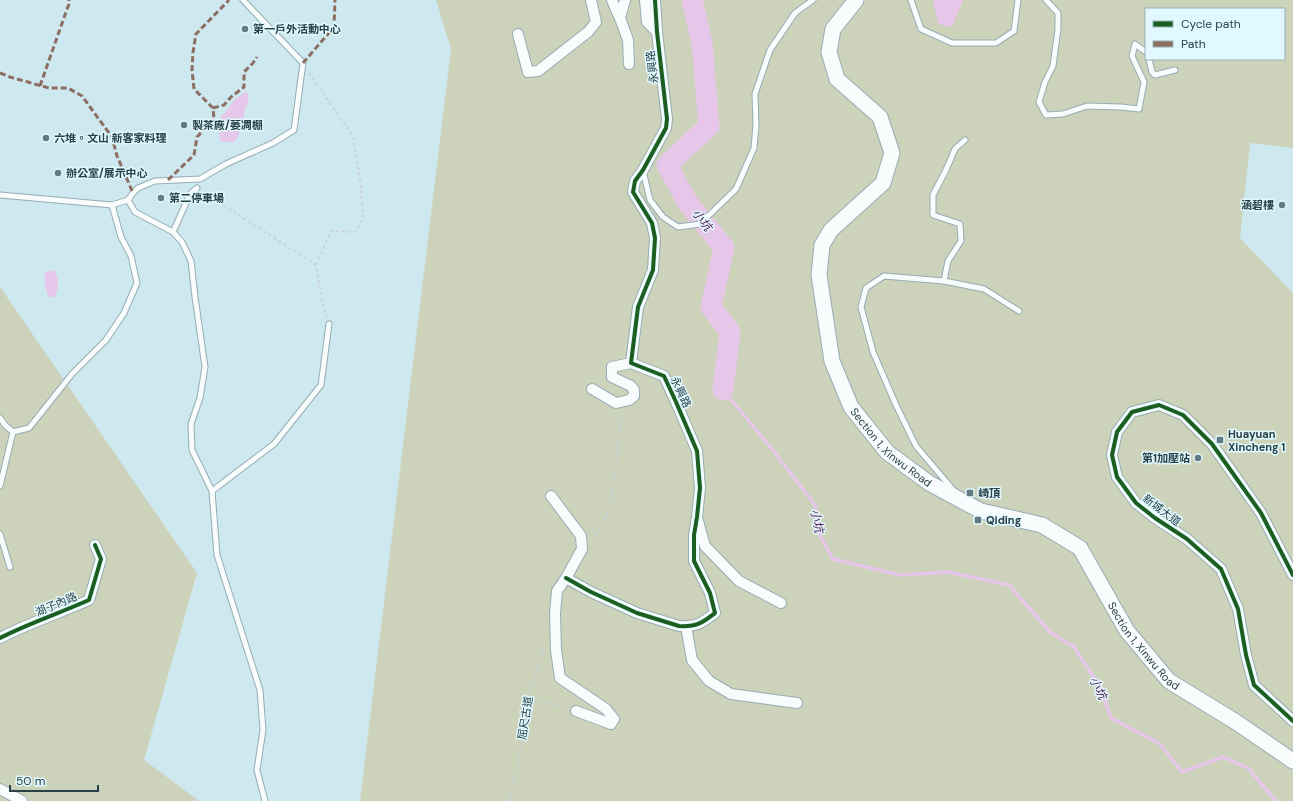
<svg xmlns="http://www.w3.org/2000/svg" width="1293" height="801" font-family="'DM Sans','Noto Sans TC',sans-serif">
<style>
.green{fill:#cdd2bb;fill-rule:evenodd}
.water{fill:#e7c7e9}
.lines{fill:none;stroke-linecap:round;stroke-linejoin:round}
.stream{stroke:#e7c7e9;stroke-width:3.5}
.river{stroke:#e7c7e9;stroke-width:21}
.service-casing{stroke:#96adb3;stroke-width:7}
.minor-casing{stroke:#96adb3;stroke-width:12}
.primary-casing{stroke:#96adb3;stroke-width:17}
.path{stroke:#cbd3d5;stroke-width:2;stroke-dasharray:3 3;stroke-linecap:butt}
.service{stroke:#f8fcfd;stroke-width:5}
.minor{stroke:#f8fcfd;stroke-width:10}
.primary{stroke:#f8fcfd;stroke-width:15}
.quiet{stroke:#8d6e63;stroke-width:3;stroke-dasharray:6 3;stroke-linecap:butt}
.cycleway-casing{stroke:#e1f9fe;stroke-width:6}
.cycleway{stroke:#1b5e20;stroke-width:4}
.poi-dot{fill:#627b82;stroke:#e1f9fe;stroke-width:1.5}
.labels{text-anchor:middle;dominant-baseline:central;stroke-width:3;stroke-linejoin:round;paint-order:stroke}
.poi-label{font-size:11px;font-weight:bold;fill:#284147;stroke:#e1f9fe;text-anchor:start}
.street-label{font-size:11px;fill:#284147;stroke:#e1f9fe}
.water-label{font-size:12px;font-style:italic;fill:#57174e;stroke:#e1f9fe}
</style>
<rect width="100%" height="100%" fill="#cde8ef"/>
<g class="green">
<path d="M436,0h857v148l-43,-5 -10,95 53,55v508h-933l91,-752zM1146,9h138v50h-138z"/>
<polygon points="0,287 197,573 144,760 199,801 0,801"/>
</g>
<g class="water">
<polygon points="933,0 963,0 952,27 938,24"/>
<polygon points="247,91 249,98 244,112 242,128 235,142 221,142 216,121 225,113 234,100"/>
<path d="M54,270c6,10 4,18 1,28l-7,-2 -3,-12v-12z"/>
</g>
<g class="lines">
<polyline class="stream" points="723,390 772,449 815,505 820,536 833,559 900,575 948,572 1009,585 1050,632 1074,647 1100,687 1111,718 1160,744 1182,772 1223,757 1248,768 1276,801"/>
<polyline class="river" points="692,0 702,43 709,126 667,165 688,203 724,248 711,307 730,332 723,390"/>
<g class="service-casing">
<g id="service">
<polyline points="911,0 921,29 952,43 996,43 1014,31 1018,0"/>
<polyline points="1046,0 1058,13 1058,29 1053,66 1045,82 1039,102 1046,115 1063,114 1087,106 1121,107 1139,109 1144,82 1132,56 1135,44 1146,52"/>
<polyline points="1149,59 1152,72 1155,75 1175,70"/>
<polyline points="643,171 650,200 663,217 678,227 700,224 736,189 754,148 756,125 755,94 770,50 795,13 813,0"/>
<polyline points="0,195 112,205 128,200 135,212 173,232 182,242 191,261 195,297 205,367 200,398 191,424 192,450 212,491 217,555 260,690 263,730 257,770 265,801"/>
<polyline points="128,200 133,193 138,188 155,181 200,179 226,164 273,143 294,130 303,63 243,0"/>
<polyline points="173,232 190,194 197,188"/>
<polyline points="944,281 948,261 961,241 960,224 933,215 933,195 946,170 955,149 965,140"/>
<polyline points="0,418 5,425 13,432 0,486"/>
<polyline points="13,432 29,428 72,374 106,340 124,313 137,283 131,256 121,237 112,205"/>
<polyline points="212,491 274,444 321,385 329,324"/>
<polyline points="955,492 916,446 896,405 873,352 861,307 866,288 884,276 944,281 984,289 1019,311"/>
<polyline points="0,534 10,567"/>
</g>
</g>
<g class="minor-casing">
<g id="minor">
<polyline points="612,0 616,10 620,18 625,0"/>
<polyline points="645,0 647,22 657,32"/>
<polyline points="620,18 628,40 629,64"/>
<polyline points="518,34 528,72 538,71 588,32 596,22 591,0"/>
<polyline points="631,363 638,307 653,270 655,238 652,223 633,192 635,181 643,170 666,128 667,119 657,32 655,0"/>
<polyline points="592,389 616,403 629,400 634,396 634,390 631,386 612,377 612,367 631,363"/>
<polyline points="551,496 581,536 582,549 566,578 557,591 555,613 556,650 560,678 606,709 614,719 611,724 576,711"/>
<polyline points="698,521 705,546 739,581 781,603"/>
<polyline points="1293,575 1261,513 1212,444 1183,415 1159,405 1132,412 1117,432 1112,455 1117,477 1136,503 1155,518 1187,539 1221,569 1238,609 1246,655 1254,685 1293,721"/>
<path d="M566,578l25,14 46,21 42,13c18,1 23,-3 36,-13l-5,-20 -16,-32v-26l3,-18 3,-29 -3,-37 -21,-49 -12,-26 -33,-13"/>
<polyline points="686,626 692,660 709,681 731,694 797,703"/>
<path d="M0,638c29,-15 60,-25 89,-38l12,-41 -6,-14"/>
<polyline points="0,789 22,801"/>
</g>
</g>
<g class="primary-casing">
<g id="primary">
<path id="s1" d="M856,0l-23,29 -4,23 8,27 43,38 12,36 -9,30 -52,47 -9,15 -3,30 13,86 19,46 36,45 42,31 52,28 61,14 38,23 47,83 42,50 67,41 57,39"/>
</g>
</g>
<g class="path">
<polyline points="309,73 353,136 361,186 363,219 355,232 331,231 316,265"/>
<polyline points="203,192 316,265 322,300 327,317"/>
<path d="M591,540c27,-24 25,-93 31,-127"/>
<polyline points="528,697 567,708"/>
<polyline points="508,801 518,767 528,694 537,672 544,647"/>
</g>
<use href="#service" class="service"/>
<use href="#minor" class="minor"/>
<use href="#primary" class="primary"/>
<g class="quiet">
<polyline points="303,63 334,27 335,0"/>
<polyline points="0,73 10,77 49,88 68,88 82,96 112,137 117,156 133,193"/>
<polyline points="40,86 66,12 69,4 69,0"/>
<polyline points="213,108 224,105 231,97 244,87 244,72 253,63 257,57"/>
<polyline points="168,180 194,155 197,137 214,119 213,108 194,89 192,70 193,52 196,34 229,0"/>
</g>
<g class="cycleway-casing">
<g id="cycleway">
<polyline points="1293,575 1261,513 1212,444 1183,415 1159,405 1132,412 1117,432 1112,455 1117,477 1136,503 1155,518 1187,539 1221,569 1238,609 1246,655 1254,685 1293,721"/>
<path d="M566,578l25,14 46,21 42,13c18,1 23,-3 36,-13l-5,-20 -16,-32v-26l3,-18 3,-29 -3,-37 -21,-49 -12,-26 -33,-13 7,-56 15,-37 2,-32 -3,-15 -19,-31 2,-11 8,-11 23,-42 1,-9 -10,-87 -2,-32"/>
<path d="M0,638c29,-15 60,-25 89,-38l12,-41 -6,-14"/>
</g>
</g>
<use href="#cycleway" class="cycleway"/>
</g>
<g class="poi-dot">
<circle cx="245" cy="29" r="4"/>
<circle cx="184" cy="125" r="4"/>
<circle cx="46" cy="138" r="4"/>
<circle cx="58" cy="173" r="4"/>
<circle cx="161" cy="198" r="4"/>
<circle cx="1282" cy="205" r="4"/>
<rect x="1216" y="436" width="8" height="8" rx="2"/>
<circle cx="1198" cy="458" r="4"/>
<rect x="966" y="489" width="8" height="8" rx="2"/>
<rect x="974" y="516" width="8" height="8" rx="2"/>
</g>
<g class="labels">
<g class="poi-label">
<text x="253" y="29">第一戶外活動中心</text>
<text x="192" y="125">製茶廠/萎凋棚</text>
<text x="54" y="138">六堆。文山 新客家料理</text>
<text x="66" y="173">辦公室/展示中心</text>
<text x="169" y="198">第二停車場</text>
<text x="1274" y="205" text-anchor="end">涵碧樓</text>
<text x="1228" y="434">Huayuan<tspan x="1228" dy="13">Xincheng 1</tspan></text>
<text x="1190" y="458" text-anchor="end">第1加壓站</text>
<text x="978" y="493">崎頂</text>
<text x="986" y="520">Qiding</text>
</g>
<g class="street-label">
<text transform="translate(652 67) rotate(-97)">永興路</text>
<text transform="translate(681 392) rotate(65)">永興路</text>
<text stroke="none"><textPath href="#s1" startOffset="527">Section 1, Xinwu Road</textPath></text>
<text transform="translate(1162 510) rotate(37)">新城大道</text>
<text transform="translate(56 604) rotate(-23)">湖子內路</text>
<text stroke="none"><textPath href="#s1" startOffset="863">Section 1, Xinwu Road</textPath></text>
<text transform="translate(525 718) rotate(-81)">屈尺古道</text>
</g>
<g class="water-label">
<text transform="translate(702 220) rotate(52)">小坑</text>
<text transform="translate(817 521) rotate(78)">小坑</text>
<text transform="translate(1098 688) rotate(64)">小坑</text>
</g>
</g>
<rect x="1145" y="8" width="140" height="52" fill="#e1f9fe" stroke="#97afb5"/>
<rect x="1153" y="21" width="20" height="6" fill="#1b5e20" stroke="#97afb5"/>
<text x="1181" y="28" font-size="12" fill="#284147">Cycle path</text>
<rect x="1153" y="41" width="20" height="6" fill="#8d6e63" stroke="#97afb5"/>
<text x="1181" y="48" font-size="12" fill="#284147">Path</text>
<path d="M10 785v6h88v-6" fill="none" stroke="#284147" stroke-width="2"/>
<text x="16" y="785" font-size="12" fill="#284147" stroke="#e1f9fe" stroke-width="3" paint-order="stroke">50 m</text>
</svg>
